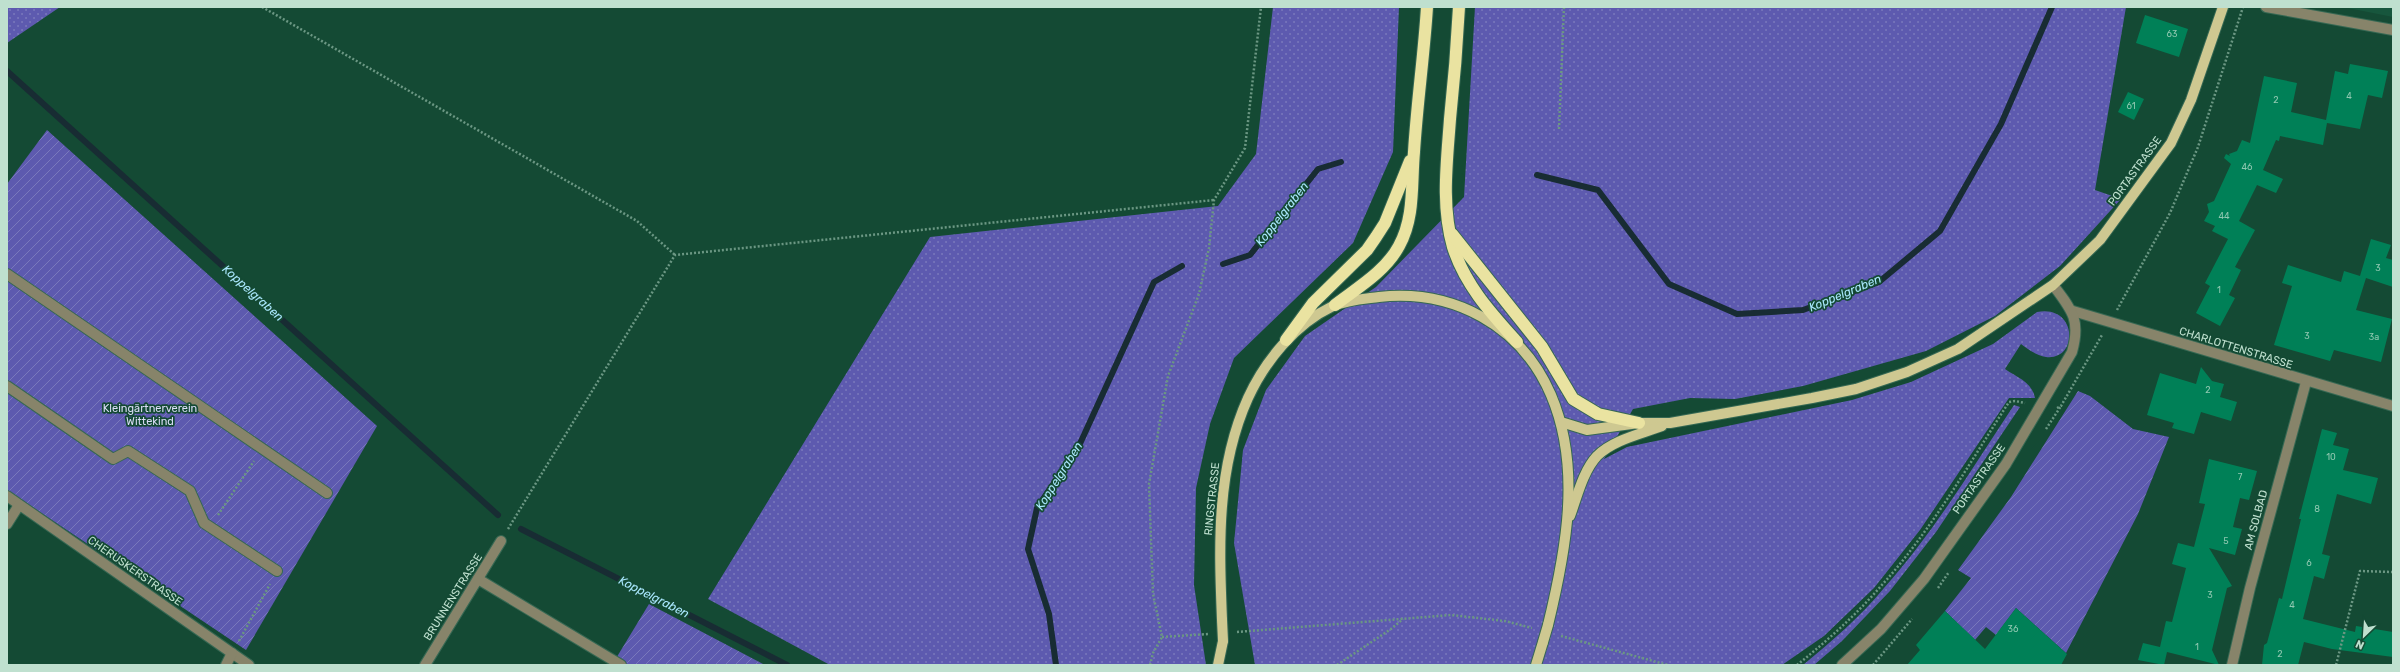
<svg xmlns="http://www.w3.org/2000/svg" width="2400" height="672" font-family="Rubik,sans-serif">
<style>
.built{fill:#17563d}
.grass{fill:url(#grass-dots)}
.garden{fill:url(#garden-furrows)}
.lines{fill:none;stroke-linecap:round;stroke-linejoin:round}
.stream{stroke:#182c33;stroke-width:6}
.building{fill:#008057}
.minor-casing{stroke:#366853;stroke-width:12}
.major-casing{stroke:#366853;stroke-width:12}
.highway-casing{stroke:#366853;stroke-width:14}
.path{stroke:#6b9783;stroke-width:2.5;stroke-dasharray:2 2;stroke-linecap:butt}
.minor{stroke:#87846a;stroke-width:10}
.major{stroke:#cec891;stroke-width:10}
.highway{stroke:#eae3a1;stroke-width:12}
.major-bridge-casing{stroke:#366853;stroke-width:12;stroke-linecap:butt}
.major-bridge{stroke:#cec891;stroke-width:10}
.labels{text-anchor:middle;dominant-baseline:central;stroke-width:3.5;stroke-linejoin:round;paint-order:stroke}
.number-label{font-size:9px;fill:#8fc8b1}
.street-label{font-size:11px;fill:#bfe0cf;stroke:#144a34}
.park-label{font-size:11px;fill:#dcdef8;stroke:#144a34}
.water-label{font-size:12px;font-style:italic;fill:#aae8fe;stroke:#144a34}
</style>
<defs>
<pattern id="grass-dots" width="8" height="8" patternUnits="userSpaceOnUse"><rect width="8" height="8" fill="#5d5aaf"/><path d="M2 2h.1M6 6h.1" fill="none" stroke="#7a79bc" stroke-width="1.8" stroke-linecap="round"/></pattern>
<pattern id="garden-furrows" width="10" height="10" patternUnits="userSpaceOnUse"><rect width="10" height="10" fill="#5d5aaf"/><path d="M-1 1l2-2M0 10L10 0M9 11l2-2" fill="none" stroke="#7a79bc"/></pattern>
</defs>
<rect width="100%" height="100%" fill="#144a34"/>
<polygon class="built" points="2343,7 2393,7 2393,17"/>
<g class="grass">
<polygon points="7,7 60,7 7,43"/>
<polygon points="1273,7 1399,7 1393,152 1353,243 1234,358 1210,424 1196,488 1194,585 1206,665 830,665 708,599 930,237 1218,206 1256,154"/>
<path d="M1475,7h651l-31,183 26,9 -61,67 -65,50 -69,35 -123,35 -68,13 -45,-1 -57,11 -29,50 23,-12 225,-47 59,-18 82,-38 44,-32c41,-8 42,49 9,45 -9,-1 -18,-8 -25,-13l-16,25c13,9 27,13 30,29h-26l-89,132 -46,58 -50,48 -42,29h-527l-21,-122 9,-93 23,-60 39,-54 71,-49 88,-90z"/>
<path d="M2014,405l6,2 -84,125 -46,59 -48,50 -28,24h-11c29,-24 57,-48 81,-77 50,-56 89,-121 130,-183z"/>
</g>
<g class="garden">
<polygon points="47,130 377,426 246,650 7,490 7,184"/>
<polygon points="2078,391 2090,396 2133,429 2169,437 2138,514 2066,653 2016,608 1996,635 1986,627 1975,640 1945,611 1971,578 1958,570 2011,497"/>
<polygon points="649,604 765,665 625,665 615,660"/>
</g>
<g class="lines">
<g class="stream">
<polyline points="7,71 498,515"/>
<polyline points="1537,175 1598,190 1669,284 1737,314 1803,310 1879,282 1940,231 2001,124 2052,7"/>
<polyline points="1223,264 1250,255 1318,169 1341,162"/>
<polyline points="521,529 787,665"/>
<polyline points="1056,665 1049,614 1028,549 1037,508 1078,448 1154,282 1182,266"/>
</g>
</g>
<g class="building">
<polygon points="2145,15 2188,29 2179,57 2136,43"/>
<polygon points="2350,64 2388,71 2382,98 2368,95 2360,129 2327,123 2323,145 2280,136 2279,141 2276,140 2263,170 2283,179 2276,193 2257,185 2239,221 2255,230 2235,267 2241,270 2229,295 2235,298 2220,326 2196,313 2210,286 2205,283 2228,239 2212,231 2215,226 2204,221 2209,212 2207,204 2214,201 2231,164 2224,158 2226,154 2230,156 2229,154 2237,151 2242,140 2250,143 2264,76 2297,83 2291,112 2326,120 2335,71 2348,74"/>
<polygon points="2128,92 2144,99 2134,120 2118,112"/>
<polygon points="2371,239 2391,245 2386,258 2393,260 2393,287 2366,278 2356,310 2392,319 2381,362 2334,350 2330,361 2274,345 2292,286 2282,283 2288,265 2341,282 2344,271 2360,276"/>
<polygon points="2201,367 2212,381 2224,384 2220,397 2237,402 2231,421 2201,412 2194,434 2172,428 2174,423 2147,415 2160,373 2196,384"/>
<polygon points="2322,429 2337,433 2333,445 2349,449 2343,470 2378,478 2371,504 2337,494 2322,554 2330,556 2324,579 2314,576 2303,619 2355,632 2356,626 2393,632 2393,657 2332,649 2304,642 2298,665 2262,665 2264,645 2267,643 2279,598 2282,599 2301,519 2299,519"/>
<polygon points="2209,459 2257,471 2249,500 2240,498 2233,527 2242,529 2235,555 2209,548 2232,586 2227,588 2212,650 2219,665 2167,652 2164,665 2138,660 2143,643 2160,647 2166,621 2172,622 2186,568 2172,564 2178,543 2194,547 2205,504 2199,503"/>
<polygon points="2016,608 2067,654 2061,665 1907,665 1920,650 1916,645 1945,611 1985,649"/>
</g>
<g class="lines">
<g class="minor-casing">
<g id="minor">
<polyline points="2266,7 2393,30"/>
<polyline points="7,274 327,493"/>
<polyline points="2073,311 2393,406"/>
<polyline points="7,386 113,459 128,451 190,491 204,523 277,571"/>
<polyline points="7,496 249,665"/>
<polyline points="7,524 19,505"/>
<polyline points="478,579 621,665"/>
<polyline points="226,665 232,653"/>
<polyline points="425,665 501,541"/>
<path d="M1842,665l39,-36 43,-50 82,-115 66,-112c9,-32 0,-42 -19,-67"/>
<polyline points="2232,665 2250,588 2306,382"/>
</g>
</g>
<g class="major-casing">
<g id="major">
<polyline points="1561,422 1587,430 1639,423 1670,423 1812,398 1856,389 1907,372 1958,349 2053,285 2100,240 2171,143 2191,100 2223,7"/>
<path d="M1570,516c7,-19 13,-45 27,-60 16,-16 44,-22 65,-30"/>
<path d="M1222,620c-3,-75 -6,-151 26,-222 17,-37 47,-74 85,-92 14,-6 31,-7 46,-9 74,-8 142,28 172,98 31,73 15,156 -3,230"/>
<polyline points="1218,665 1223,641"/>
<polyline points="1536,665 1543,642"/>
</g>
</g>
<g class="highway-casing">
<g id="highway">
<path d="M1459,7c-2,38 -5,75 -9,112 -3,43 -9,86 3,128 12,38 38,66 64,95"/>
<polyline points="1452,234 1542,347 1573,399 1598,414 1639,423"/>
<path d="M1335,305c22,-17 50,-33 64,-59 16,-29 12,-62 15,-94 3,-49 10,-97 13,-145"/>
<polyline points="1286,340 1313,303 1367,250 1376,237 1385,223 1410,161"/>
</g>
</g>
<g class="path">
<polyline points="262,7 637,221 675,255"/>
<polyline points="1559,129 1564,7"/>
<polyline points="2117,310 2170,213 2198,147 2243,7"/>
<polyline points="2057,408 2061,406 2102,335"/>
<polyline points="2046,429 2061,406"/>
<polyline points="218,515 254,461"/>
<polyline points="508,529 675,255 1214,200"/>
<polyline points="1938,588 1949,572"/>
<polyline points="1237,632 1451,615 1505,621 1532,628"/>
<polyline points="1561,636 1668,665"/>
<polyline points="1162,637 1209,634"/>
<polyline points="239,641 270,584"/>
<polyline points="1150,665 1153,653 1162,637 1153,594 1149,484 1168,376 1199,294 1209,248 1214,200 1245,148 1261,7"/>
<polyline points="1337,665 1391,629 1403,619"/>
<path d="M1797,665c30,-24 59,-50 84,-79 50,-55 88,-122 128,-184l6,-1 10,2"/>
<polyline points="1873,665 1912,619"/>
<polyline points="2336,665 2360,571 2393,572"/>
</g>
<use href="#minor" class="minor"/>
<use href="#major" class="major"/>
<use href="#highway" class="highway"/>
<g class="major-bridge-casing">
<g id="major-bridge">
<polyline points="1222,620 1223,641"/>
<polyline points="1543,642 1548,625"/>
</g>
</g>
<use href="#major-bridge" class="major-bridge"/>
</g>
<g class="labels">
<g class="number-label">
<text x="2172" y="34">63</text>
<text x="2349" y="96">4</text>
<text x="2276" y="100">2</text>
<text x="2131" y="106">61</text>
<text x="2247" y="167">46</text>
<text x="2224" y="216">44</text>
<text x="2378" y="268">3</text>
<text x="2219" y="290">1</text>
<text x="2307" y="336">3</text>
<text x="2374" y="337">3a</text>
<text x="2208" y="390">2</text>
<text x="2331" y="457">10</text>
<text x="2240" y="477">7</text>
<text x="2317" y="509">8</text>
<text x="2226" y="541">5</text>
<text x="2309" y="563">6</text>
<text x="2210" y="595">3</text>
<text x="2292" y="605">4</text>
<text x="2013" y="629">36</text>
<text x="2197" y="647">1</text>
<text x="2280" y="654">2</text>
</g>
<g class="street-label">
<text transform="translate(2135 171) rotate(-54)">PORTASTRASSE</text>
<text transform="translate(2236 348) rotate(17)">CHARLOTTENSTRASSE</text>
<text transform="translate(1979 479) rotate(-55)">PORTASTRASSE</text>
<text transform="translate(1212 499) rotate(-84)">RINGSTRASSE</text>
<text transform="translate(2256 520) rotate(-75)">AM SOLBAD</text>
<text transform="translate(135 571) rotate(35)">CHERUSKERSTRASSE</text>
<text transform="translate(453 597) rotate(-58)">BRUNNENSTRASSE</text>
</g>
<g class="park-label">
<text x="150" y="408">Kleingärtnerverein<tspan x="150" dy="13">Wittekind</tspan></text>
</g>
<g class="water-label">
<text transform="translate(1282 214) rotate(-52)">Koppelgraben</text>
<text transform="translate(253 293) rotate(42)">Koppelgraben</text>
<text transform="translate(1845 293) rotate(-23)">Koppelgraben</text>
<text transform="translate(1059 476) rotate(-58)">Koppelgraben</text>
<text transform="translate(654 597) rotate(27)">Koppelgraben</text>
</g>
</g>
<rect width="2400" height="672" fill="none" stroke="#bfe0cf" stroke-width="16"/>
<g transform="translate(2364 636) rotate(205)" stroke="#144a34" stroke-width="3" paint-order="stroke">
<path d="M0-3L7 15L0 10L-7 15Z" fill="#bfe0cf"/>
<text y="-6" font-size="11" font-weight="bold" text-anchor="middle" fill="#bfe0cf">N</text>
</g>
</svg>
